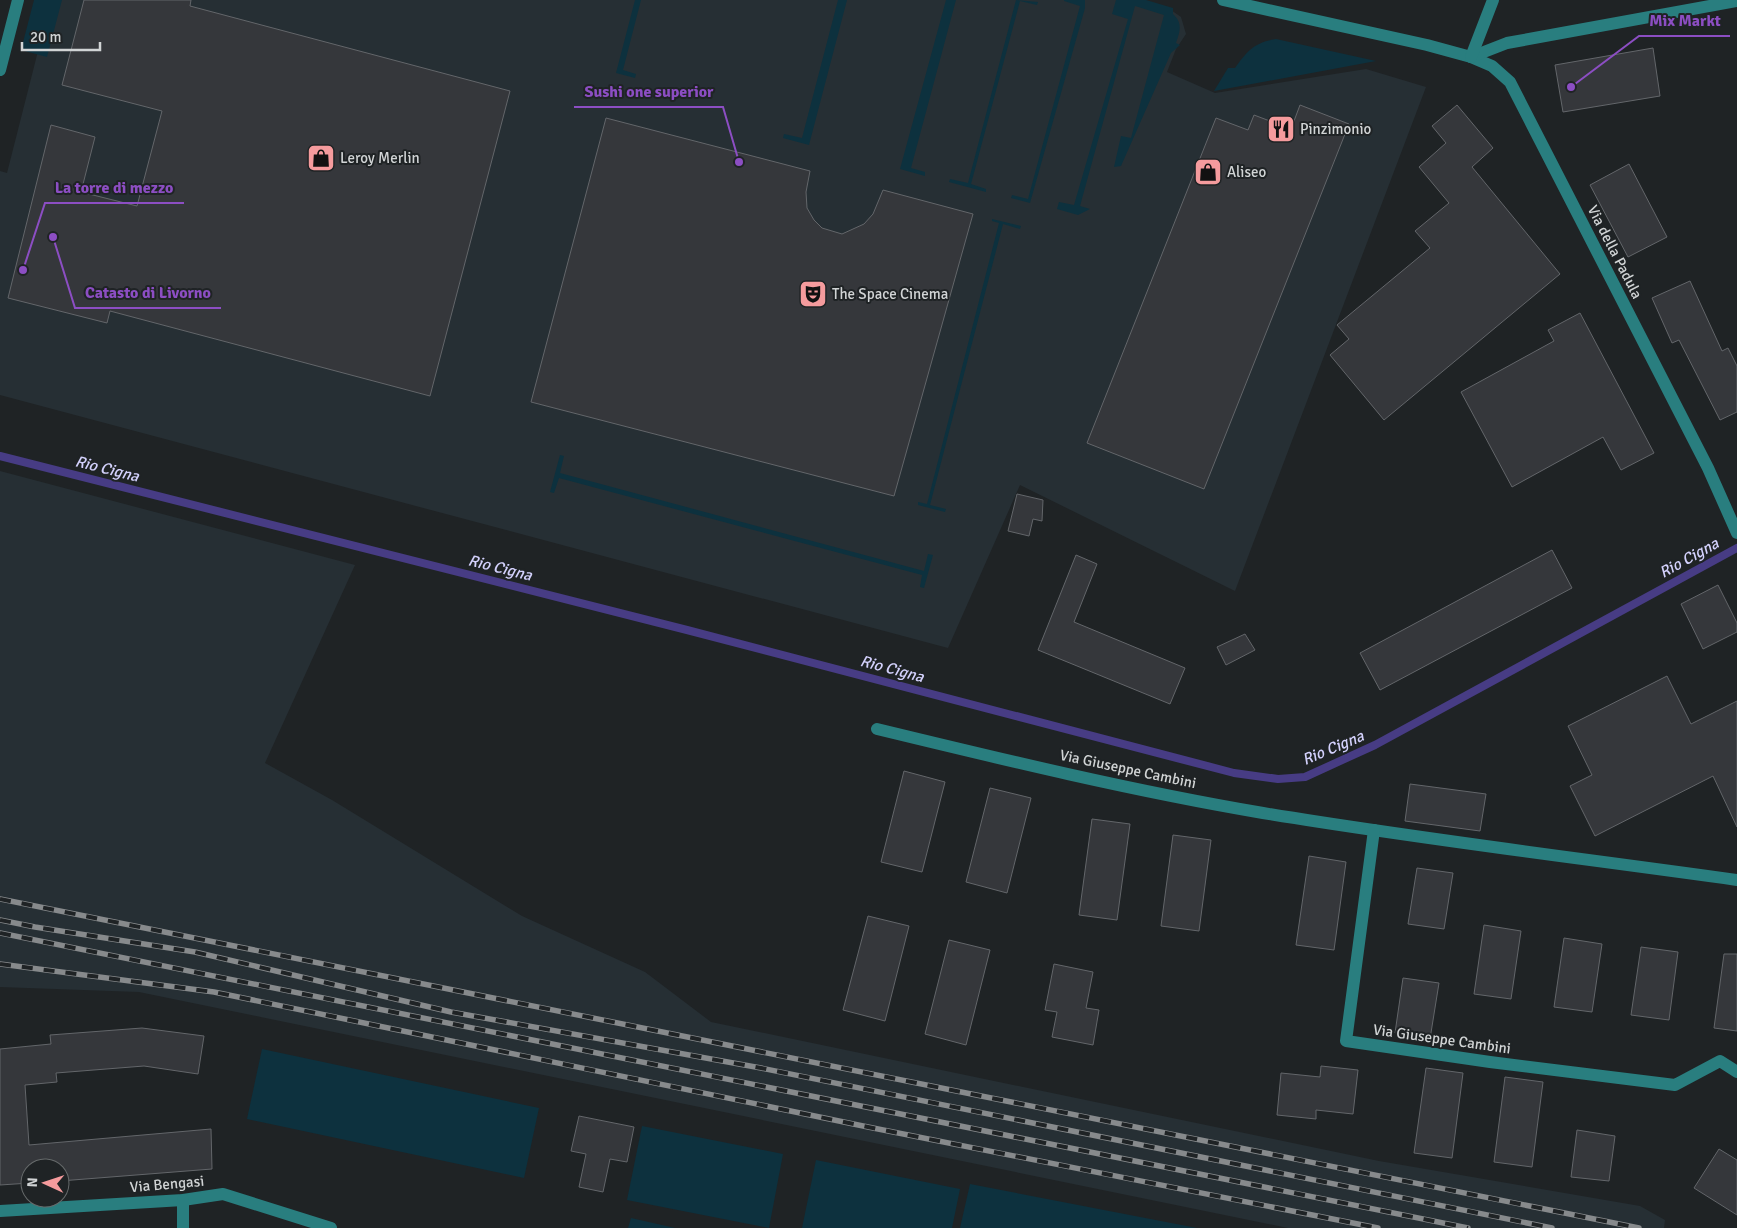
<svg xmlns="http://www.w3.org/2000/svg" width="1737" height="1228" font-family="Signika,sans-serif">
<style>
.built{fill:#262f34}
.green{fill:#0d313e}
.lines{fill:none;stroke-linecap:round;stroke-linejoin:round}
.stream{stroke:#473c84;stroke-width:8}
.building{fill:#35373b;stroke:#63666a}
.minor{stroke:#297e7f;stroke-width:12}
.rail-casing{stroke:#878a8c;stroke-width:5.5}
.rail{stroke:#1f2325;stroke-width:4;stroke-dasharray:11;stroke-linecap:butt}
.labels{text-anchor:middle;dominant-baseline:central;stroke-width:4;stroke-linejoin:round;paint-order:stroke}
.poi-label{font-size:15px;fill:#d1d4d5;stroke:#1f2325;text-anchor:start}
.street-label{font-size:15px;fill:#d1d4d5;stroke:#1f2325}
.water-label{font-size:16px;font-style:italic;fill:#d3d1fc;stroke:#1f2325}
.leader{fill:none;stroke:#8c4ec3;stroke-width:2}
.callout-dot{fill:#8c4ec3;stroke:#1f2325;stroke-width:2}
.callout-label{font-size:16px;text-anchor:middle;font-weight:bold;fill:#8c4ec3;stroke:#1f2325;stroke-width:4;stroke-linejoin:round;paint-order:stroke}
</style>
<rect width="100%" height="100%" fill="#1f2325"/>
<g class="built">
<polygon points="51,0 1136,0 1168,8 1181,17 1186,34 1176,49 1167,72 1215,93 1366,69 1426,87 1235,591 1020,485 948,648 0,395 0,171 7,173"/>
<polygon points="0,471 355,565 265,763 332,800 522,916 645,972 711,1022 1379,1161 1640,1206 1665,1220 1664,1228 1288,1228 139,992 0,987"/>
</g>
<g class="green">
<polygon points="34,0 62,0 47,57 21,50"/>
<polygon points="635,0 641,0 623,70 636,74 635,78 616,73"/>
<polygon points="838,0 847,0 809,145 783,138 784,134 802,138"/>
<polygon points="946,0 956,0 911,168 925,172 925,176 900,169"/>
<polygon points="1016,0 1038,2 1037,5 1020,1 971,184 986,189 986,192 949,182 950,179 968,183"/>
<polygon points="1064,0 1085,0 1085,8 1030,203 1011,198 1012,195 1028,199 1080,6 1064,1"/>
<path d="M1116,0h30l27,8v6c10,9 7,18 3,29l4,2 -9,8 -50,113 -7,1 7,-31 10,2 33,-123 -29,-9 -55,200 10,3 -12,6 -21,-6 2,-7 15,3 54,-186 -16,-5z"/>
<path d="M1276,39l100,22 -162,30 14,-23h7c12,-17 20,-26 41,-29z"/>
<polygon points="992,219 1021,226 1020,229 1003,224 930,505 946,509 945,512 918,505 918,502 927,504 999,223 992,221"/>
<polygon points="560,455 564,456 560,473 924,571 928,554 933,555 924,588 920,587 922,575 559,478 554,493 550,492"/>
<polygon points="262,1049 539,1108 524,1178 247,1119"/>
<polygon points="642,1126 783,1154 769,1228 627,1200"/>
<polygon points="816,1160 960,1189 952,1228 802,1228"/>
<polygon points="970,1184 1197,1228 960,1228"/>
<polygon points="631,1218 675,1228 628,1228"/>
</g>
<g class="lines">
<polyline class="stream" points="0,456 687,630 1234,773 1278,779 1305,777 1375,745 1737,548"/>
</g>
<g class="building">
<polygon points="84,0 191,0 190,6 510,91 430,396 110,311 107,323 8,298 51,125 95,137 81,192 137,206 162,111 62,85"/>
<polygon points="1653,48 1660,96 1563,112 1555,65"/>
<polygon points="1300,105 1349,124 1204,489 1087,443 1216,118 1248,130 1254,115 1291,129"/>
<polygon points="1457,105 1493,148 1472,167 1560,274 1384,420 1330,355 1349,339 1337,325 1430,248 1415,231 1449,203 1419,167 1446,143 1432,126"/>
<polygon points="606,118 810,171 806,192 807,208 814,220 822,228 842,234 864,224 873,214 883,190 973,214 894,496 531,402"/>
<polygon points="1629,164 1667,237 1628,257 1590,185"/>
<polygon points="1690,281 1722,351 1728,348 1737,366 1737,412 1720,420 1679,340 1672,343 1652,298"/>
<polygon points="1580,313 1654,453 1621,470 1603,437 1512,487 1461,392 1554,341 1548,330"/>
<polygon points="1017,494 1043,500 1042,521 1033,519 1029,536 1008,531"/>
<polygon points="1552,550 1572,588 1380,690 1360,653"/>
<polygon points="1076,555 1097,564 1074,622 1185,668 1170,704 1038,650"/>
<polygon points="1718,585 1737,623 1737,632 1703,649 1681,604"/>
<polygon points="1245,634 1255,650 1226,665 1217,647"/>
<polygon points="1667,676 1691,724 1737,701 1737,827 1713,776 1595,836 1570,786 1592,775 1568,726"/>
<polygon points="904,771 945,782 922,872 881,862"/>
<polygon points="1410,784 1486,794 1480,831 1405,821"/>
<polygon points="990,788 1031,798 1007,893 966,882"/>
<polygon points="1092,819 1130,824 1117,920 1079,915"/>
<polygon points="1173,835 1211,840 1199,931 1161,926"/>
<polygon points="1309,856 1346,862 1334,950 1296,945"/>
<polygon points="1417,868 1453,873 1444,929 1408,924"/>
<polygon points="868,916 909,926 885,1021 843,1010"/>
<polygon points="1484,925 1521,931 1511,999 1474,994"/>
<polygon points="1564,938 1602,944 1592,1012 1554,1007"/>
<polygon points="949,940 990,950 966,1045 925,1034"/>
<polygon points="1641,947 1678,952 1669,1020 1631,1015"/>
<polygon points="1724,954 1737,954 1737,1031 1714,1028"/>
<polygon points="1054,964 1093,972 1086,1008 1099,1010 1093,1045 1052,1037 1057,1012 1045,1010"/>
<polygon points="1403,978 1439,983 1430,1039 1395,1033"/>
<polygon points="142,1028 204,1036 198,1074 144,1066 56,1073 57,1082 25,1085 29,1145 211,1129 212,1169 60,1181 60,1168 30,1168 30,1183 0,1185 0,1049 51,1044 50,1035"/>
<polygon points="1321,1066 1358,1070 1353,1114 1316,1110 1316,1119 1277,1115 1281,1073 1320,1077"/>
<polygon points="1426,1068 1463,1073 1452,1158 1414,1153"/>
<polygon points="1505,1077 1543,1082 1532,1167 1494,1162"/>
<polygon points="579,1116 634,1127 627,1162 610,1159 603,1192 579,1187 586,1154 571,1151"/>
<polygon points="1577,1130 1615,1136 1609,1181 1571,1177"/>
<polygon points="1719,1149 1737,1160 1737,1215 1694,1188"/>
</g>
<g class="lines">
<g class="minor">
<polyline points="1223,0 1427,45 1471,57 1492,66 1510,82 1708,468 1737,533"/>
<polyline points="1471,57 1507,43 1737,1"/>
<polyline points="1471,57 1493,0"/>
<polyline points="0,70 18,0"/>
<path d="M877,729c128,31 256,62 386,84 157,26 316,45 474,67"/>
<polyline points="1374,830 1346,1041 1490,1062 1675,1085 1720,1061 1737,1072"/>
<polyline points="0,1211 183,1200 223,1194 331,1228"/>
<polyline points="183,1228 183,1200"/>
</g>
<g class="rail-casing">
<g id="rail">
<polyline points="0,899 1639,1228"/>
<polyline points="0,920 35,927 195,952 451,1012 761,1068 1552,1228"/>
<polyline points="0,933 1468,1228"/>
<polyline points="0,964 214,992 868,1127 1378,1228"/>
</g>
</g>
<use href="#rail" class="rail"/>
</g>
<defs>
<g id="restaurant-square" transform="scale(1.4375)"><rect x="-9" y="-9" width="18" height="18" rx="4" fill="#f59b9d" stroke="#1f2325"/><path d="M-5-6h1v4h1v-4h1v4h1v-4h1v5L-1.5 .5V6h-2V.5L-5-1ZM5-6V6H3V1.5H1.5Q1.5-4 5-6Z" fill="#111"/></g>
<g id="shop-square" transform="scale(1.4375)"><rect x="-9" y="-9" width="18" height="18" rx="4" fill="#f59b9d" stroke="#1f2325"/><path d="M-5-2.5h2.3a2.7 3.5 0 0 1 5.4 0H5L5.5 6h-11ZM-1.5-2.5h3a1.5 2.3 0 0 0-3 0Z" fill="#111"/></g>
<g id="theatre-square" transform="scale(1.4375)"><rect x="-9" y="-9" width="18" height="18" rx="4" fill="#f59b9d" stroke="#1f2325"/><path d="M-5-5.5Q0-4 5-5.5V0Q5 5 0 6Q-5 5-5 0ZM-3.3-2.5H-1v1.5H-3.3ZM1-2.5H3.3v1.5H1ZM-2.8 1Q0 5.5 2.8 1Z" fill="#111"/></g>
</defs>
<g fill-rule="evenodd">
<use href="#restaurant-square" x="1281" y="129"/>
<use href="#shop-square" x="321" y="158"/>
<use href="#shop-square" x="1208" y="172"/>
<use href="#theatre-square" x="813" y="294"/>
</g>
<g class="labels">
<g class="poi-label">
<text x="1300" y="129">Pinzimonio</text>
<text x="340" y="158">Leroy Merlin</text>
<text x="1227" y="172">Aliseo</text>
<text x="832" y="294">The Space Cinema</text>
</g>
<g class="street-label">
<text transform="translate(1615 252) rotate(63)">Via della Padula</text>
<text transform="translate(1128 769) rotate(12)">Via Giuseppe Cambini</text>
<text transform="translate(1442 1039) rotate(8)">Via Giuseppe Cambini</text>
<text transform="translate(167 1184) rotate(-5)">Via Bengasi</text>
</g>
<g class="water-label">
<text transform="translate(107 469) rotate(14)">Rio Cigna</text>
<text transform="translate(1689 558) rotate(-29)">Rio Cigna</text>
<text transform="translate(500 568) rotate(14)">Rio Cigna</text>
<text transform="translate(892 669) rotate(15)">Rio Cigna</text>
<text transform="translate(1333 748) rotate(-23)">Rio Cigna</text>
</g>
</g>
<path class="leader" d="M1571 87L1639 36H1730M739 162L723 107H574M23 270L45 203H184M53 237L75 308H221"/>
<g class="callout-dot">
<circle cx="1571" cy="87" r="5"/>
<circle cx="739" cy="162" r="5"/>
<circle cx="23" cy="270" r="5"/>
<circle cx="53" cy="237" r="5"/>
</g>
<g class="callout-label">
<text x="1685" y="26">Mix Markt</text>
<text x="649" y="97">Sushi one superior</text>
<text x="114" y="193">La torre di mezzo</text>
<text x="148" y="298">Catasto di Livorno</text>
</g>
<g transform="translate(45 1183) rotate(273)"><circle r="24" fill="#1f2325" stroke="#666a6b"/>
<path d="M0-4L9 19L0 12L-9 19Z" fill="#f59b9d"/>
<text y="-8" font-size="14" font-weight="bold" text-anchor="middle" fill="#d1d4d5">N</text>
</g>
<path d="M22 42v8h78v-8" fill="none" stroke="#d1d4d5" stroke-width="2.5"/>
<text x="30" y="42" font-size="15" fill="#d1d4d5" stroke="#1f2325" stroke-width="4" paint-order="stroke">20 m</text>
</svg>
